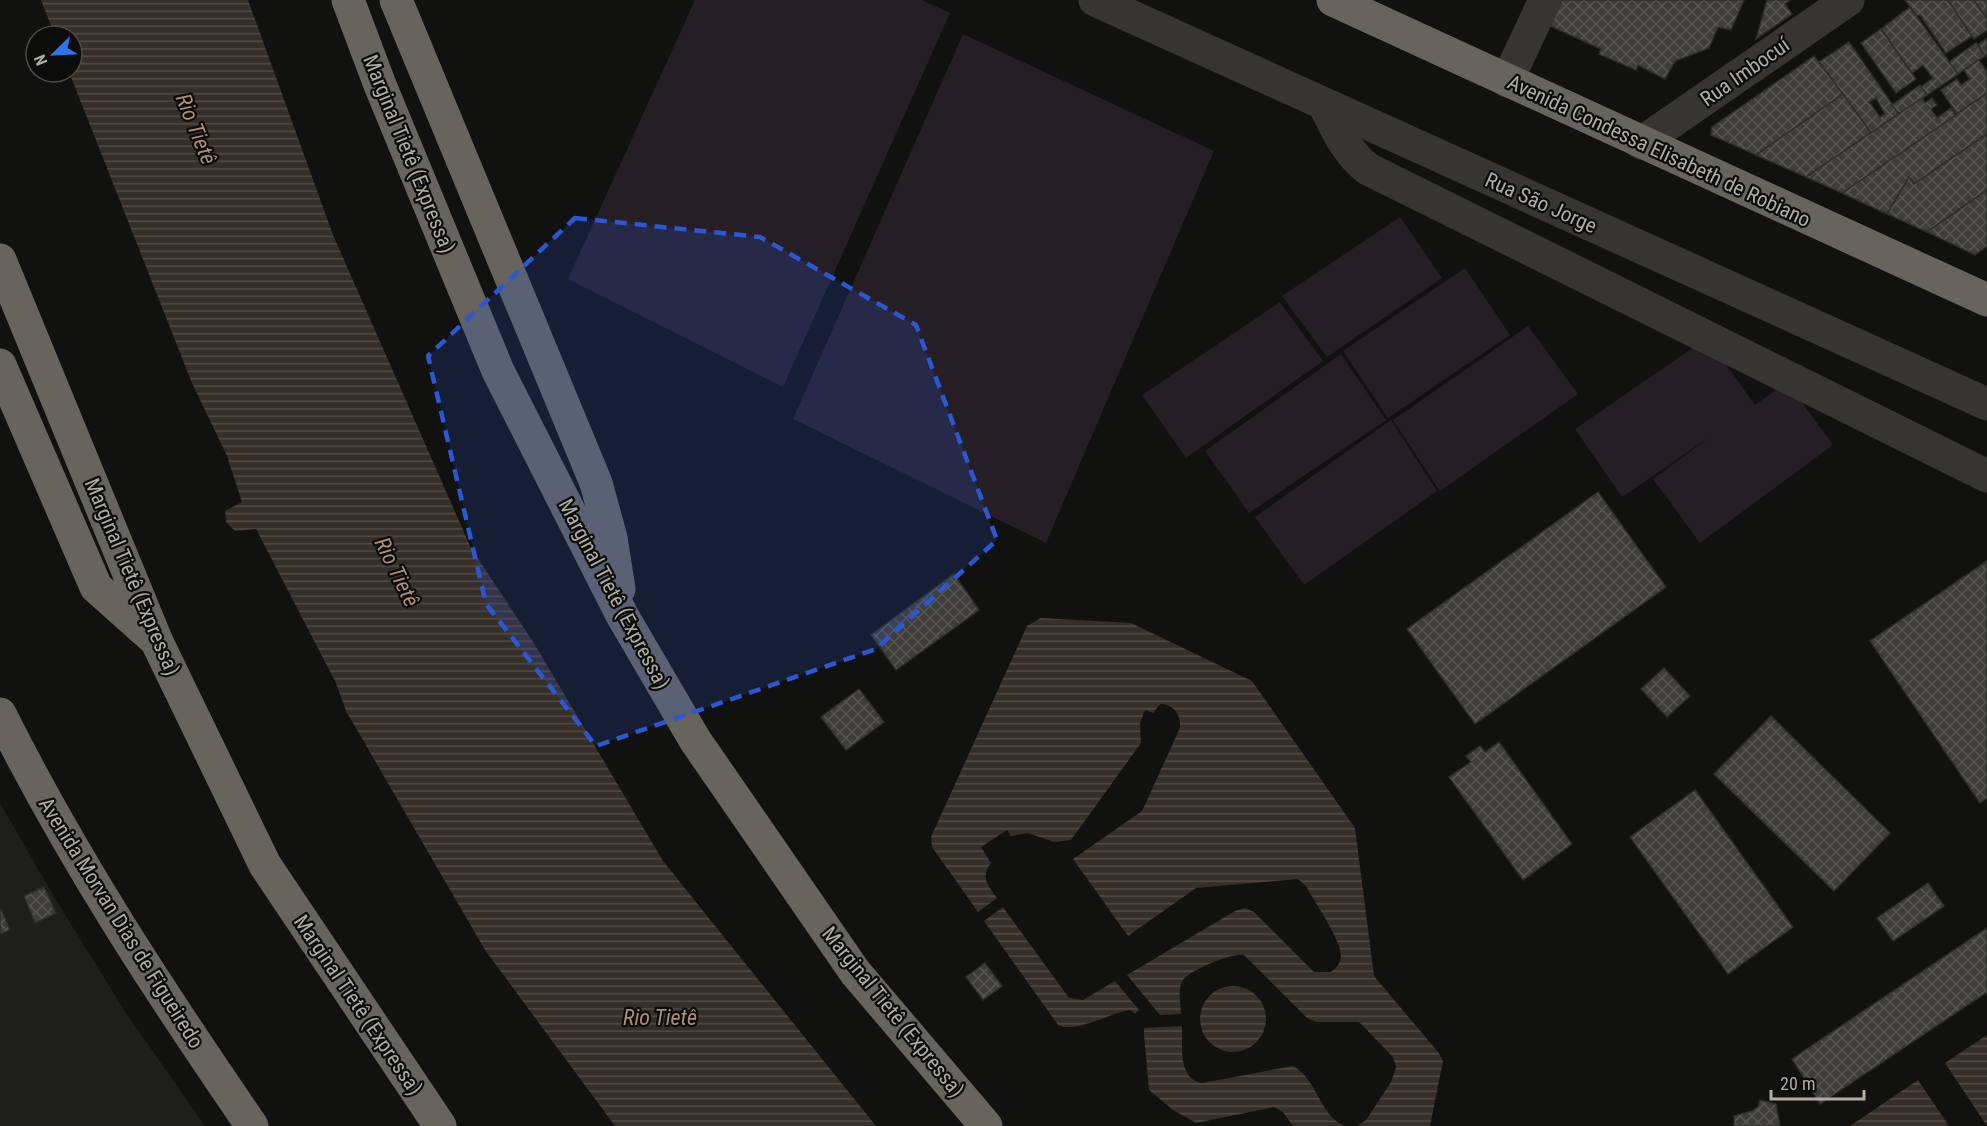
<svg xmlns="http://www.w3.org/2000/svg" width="1987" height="1126" font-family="'Roboto Condensed',sans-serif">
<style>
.built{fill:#1e1e1c}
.pitch{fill:#251e25}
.water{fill:url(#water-rules)}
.building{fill:url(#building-cross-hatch);stroke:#2d2d2a;stroke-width:1.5;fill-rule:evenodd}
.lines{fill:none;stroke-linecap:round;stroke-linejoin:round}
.minor{stroke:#363531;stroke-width:33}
.highway{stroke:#67645d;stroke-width:33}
.marked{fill:#2c57d2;fill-opacity:0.2;stroke:#2c57d2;stroke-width:4.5;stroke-dasharray:12 8;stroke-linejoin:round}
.labels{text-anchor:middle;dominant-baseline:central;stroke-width:4.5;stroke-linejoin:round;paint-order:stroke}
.street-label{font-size:21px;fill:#b1aca1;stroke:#0c0c0b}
.water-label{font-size:22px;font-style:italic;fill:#ad8e78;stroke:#0c0c0b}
</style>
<defs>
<pattern id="water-rules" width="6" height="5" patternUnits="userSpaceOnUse" patternTransform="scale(1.5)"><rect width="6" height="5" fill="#362e29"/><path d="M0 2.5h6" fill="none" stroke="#514a45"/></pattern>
<pattern id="building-cross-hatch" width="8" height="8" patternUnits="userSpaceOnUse" patternTransform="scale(1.5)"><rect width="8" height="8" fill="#3e3d39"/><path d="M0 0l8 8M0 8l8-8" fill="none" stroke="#585652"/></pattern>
</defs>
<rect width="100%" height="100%" fill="#11110f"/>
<polygon class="built" points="0,803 59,905 126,1013 205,1126 0,1126"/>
<g class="pitch">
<polygon points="695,0 922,0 950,13 783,387 568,279"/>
<polygon points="963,34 1214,151 1046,543 793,419"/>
<polygon points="1400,217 1442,278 1327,357 1282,296"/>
<polygon points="1465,268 1510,335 1388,418 1343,351"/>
<polygon points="1280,302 1323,361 1186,458 1142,395"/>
<polygon points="1528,326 1578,394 1440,491 1393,420"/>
<polygon points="1707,338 1755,405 1787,382 1833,445 1700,543 1653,479 1710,437 1622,497 1575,429"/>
<polygon points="1341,354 1386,420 1249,513 1205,451"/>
<polygon points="1391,420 1437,491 1304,585 1255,517"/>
</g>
<g class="water">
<polygon points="41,0 248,0 333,235 471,548 535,645 663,861 876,1126 615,1126 485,950 346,711 336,683 256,529 235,531 226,522 225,511 242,502 227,456 192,383 69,72 72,72 72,36 55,36"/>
<path d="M1041,618l90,5 121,58 103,147 19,148 64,76 5,9 -13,65h-73l9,-6 25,-38 5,-15 -3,-10 -34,-35h-42l-10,-4 -63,-63c-11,-3 -54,15 -61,25 -6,9 -2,24 -2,34l-21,1 -33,-40 108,-64 10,-3 9,4 60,60h17c5,-4 9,-8 10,-15 1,-16 -27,-56 -35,-71l-8,-7 -102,9 -68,48 -55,-77 69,-48 38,-83c1,-13 -6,-24 -20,-24l-7,9 -8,-3 -5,13 1,20 -70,97 -17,2 -26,-9 -17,3 -4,-6 -26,17 10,16c-11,14 -3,23 6,35l-19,14 -46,-65 -1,-10 96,-211z"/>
<path d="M1003,907l66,91 14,2 32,-19 24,29 -4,4 -5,-4c-21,3 -55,24 -72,15l-74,-104z"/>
<circle cx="1233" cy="1019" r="33"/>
<path d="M1182,1026c1,20 -5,52 20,57l91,-17c24,12 27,51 52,60h-52l-10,-14 -9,-5 -78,16 -23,-13 -24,-20 -5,-55v-7z"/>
<polygon points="1987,1035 1987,1126 1945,1063"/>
<polygon points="1918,1080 1949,1126 1850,1126"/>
</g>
<g class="building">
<polygon points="1562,0 1744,0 1731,30 1718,27 1709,48 1675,61 1665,79 1638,65 1636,70 1599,54 1601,49 1550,26"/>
<polygon points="1767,0 1790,0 1785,4 1792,14 1756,39"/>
<polygon points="1905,0 1948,0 1972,36 1946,53 1920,15 1917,16"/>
<polygon points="1948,0 1974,0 1987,19 1987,30 1974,39"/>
<polygon points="1974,0 1987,0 1987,19"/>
<polygon points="1910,7 1958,74 1927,95 1921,87 1933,78 1923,65 1912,73 1881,29"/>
<polygon points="1881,29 1916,79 1896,93 1861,43"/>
<polygon points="1987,38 1987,54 1985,56 1978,45"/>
<path d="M1849,42l50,72 -28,19 -52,-71zM1876,98l9,16 -5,3 -11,-15z"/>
<polygon points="1976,43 1985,56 1958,74 1949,62"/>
<polygon points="1814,56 1843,94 1756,155 1711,135 1712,127"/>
<polygon points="1979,60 1987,72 1987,93 1957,114 1941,90 1957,79 1961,85 1970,79 1964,70"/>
<polygon points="1920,85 1927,95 1899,114 1892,105"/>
<polygon points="1987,93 1987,134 1914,184 1909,177 1887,214 1842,193"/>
<polygon points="1843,94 1871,133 1806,177 1756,155"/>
<polygon points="1922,98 1925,103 1932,98 1937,105 1931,109 1937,118 1951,108 1956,115 1842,193 1806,177"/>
<polygon points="1987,134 1987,190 1927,232 1887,214 1909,177 1914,184"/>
<polygon points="1987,190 1987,246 1975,255 1927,232"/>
<polygon points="1598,492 1666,587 1475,724 1407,629"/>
<polygon points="1987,561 1987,798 1980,803 1870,641"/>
<polygon points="954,574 979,610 896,670 871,635"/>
<polygon points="1664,668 1690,696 1667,717 1641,689"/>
<polygon points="859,689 884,722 846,750 821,717"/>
<polygon points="1771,716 1890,833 1834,891 1714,774"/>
<polygon points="1499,742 1572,844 1523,880 1449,777 1471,762 1466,756 1480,746 1485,752"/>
<polygon points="1695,790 1793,927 1728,974 1630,837"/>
<polygon points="1928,883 1944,906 1893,941 1877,918"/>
<polygon points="44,887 56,913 35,923 24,896"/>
<polygon points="1,909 10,930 0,934 0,910"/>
<polygon points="1987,928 1987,992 1820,1104 1792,1059"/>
<polygon points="985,963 1002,986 983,1000 966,977"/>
<polygon points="1760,1100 1776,1104 1780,1126 1734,1126 1734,1116 1752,1111 1758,1107"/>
</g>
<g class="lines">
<g class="minor">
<polyline points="1095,0 1987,404"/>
<polyline points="1507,81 1545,0"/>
<path d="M1325,106c12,24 21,46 43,63l619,307"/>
<polyline points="1641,143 1848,0"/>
</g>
<g class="highway">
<polyline points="348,0 380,85 498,371 622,615 695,740 855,972 986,1126"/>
<polyline points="396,0 596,483 611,538 619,589"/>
<polyline points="1333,0 1987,300"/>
<polyline points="0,260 157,642 265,865 440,1126"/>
<polyline points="0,365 96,587 152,637"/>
<path d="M0,714c73,146 160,278 252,412"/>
</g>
</g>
<path class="marked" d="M575,218l185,19 156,88 81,215 -121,109 -280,97 -110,-142 -58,-248z"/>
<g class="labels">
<g class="street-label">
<text transform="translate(1745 72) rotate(-35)">Rua Imbocuí</text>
<text transform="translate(1659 151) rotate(25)">Avenida Condessa Elisabeth de Robiano</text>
<text transform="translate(409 154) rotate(68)">Marginal Tietê (Expressa)</text>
<text transform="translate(1541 203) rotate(24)">Rua São Jorge</text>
<text transform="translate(132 577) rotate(67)">Marginal Tietê (Expressa)</text>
<text transform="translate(614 594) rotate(62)">Marginal Tietê (Expressa)</text>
<text transform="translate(121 923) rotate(58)">Avenida Morvan Dias de Figueiredo</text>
<text transform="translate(358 1005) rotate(56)">Marginal Tietê (Expressa)</text>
<text transform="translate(893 1012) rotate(51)">Marginal Tietê (Expressa)</text>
</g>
<g class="water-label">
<text transform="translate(196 129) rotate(68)">Rio Tietê</text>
<text transform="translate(397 572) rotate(64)">Rio Tietê</text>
<text x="660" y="1017">Rio Tietê</text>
</g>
</g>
<g transform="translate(54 54) rotate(246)"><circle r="28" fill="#0c0c0b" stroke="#4e4c47" stroke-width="1.5"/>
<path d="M0-4.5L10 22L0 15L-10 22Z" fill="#2c75ed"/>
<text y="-9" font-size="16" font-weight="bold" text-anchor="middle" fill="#b1aca1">N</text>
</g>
<path d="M1771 1090v9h93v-9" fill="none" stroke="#b1aca1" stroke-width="3"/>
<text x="1780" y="1090" font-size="18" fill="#b1aca1" stroke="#0c0c0b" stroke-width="4.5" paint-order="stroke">20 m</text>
</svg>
